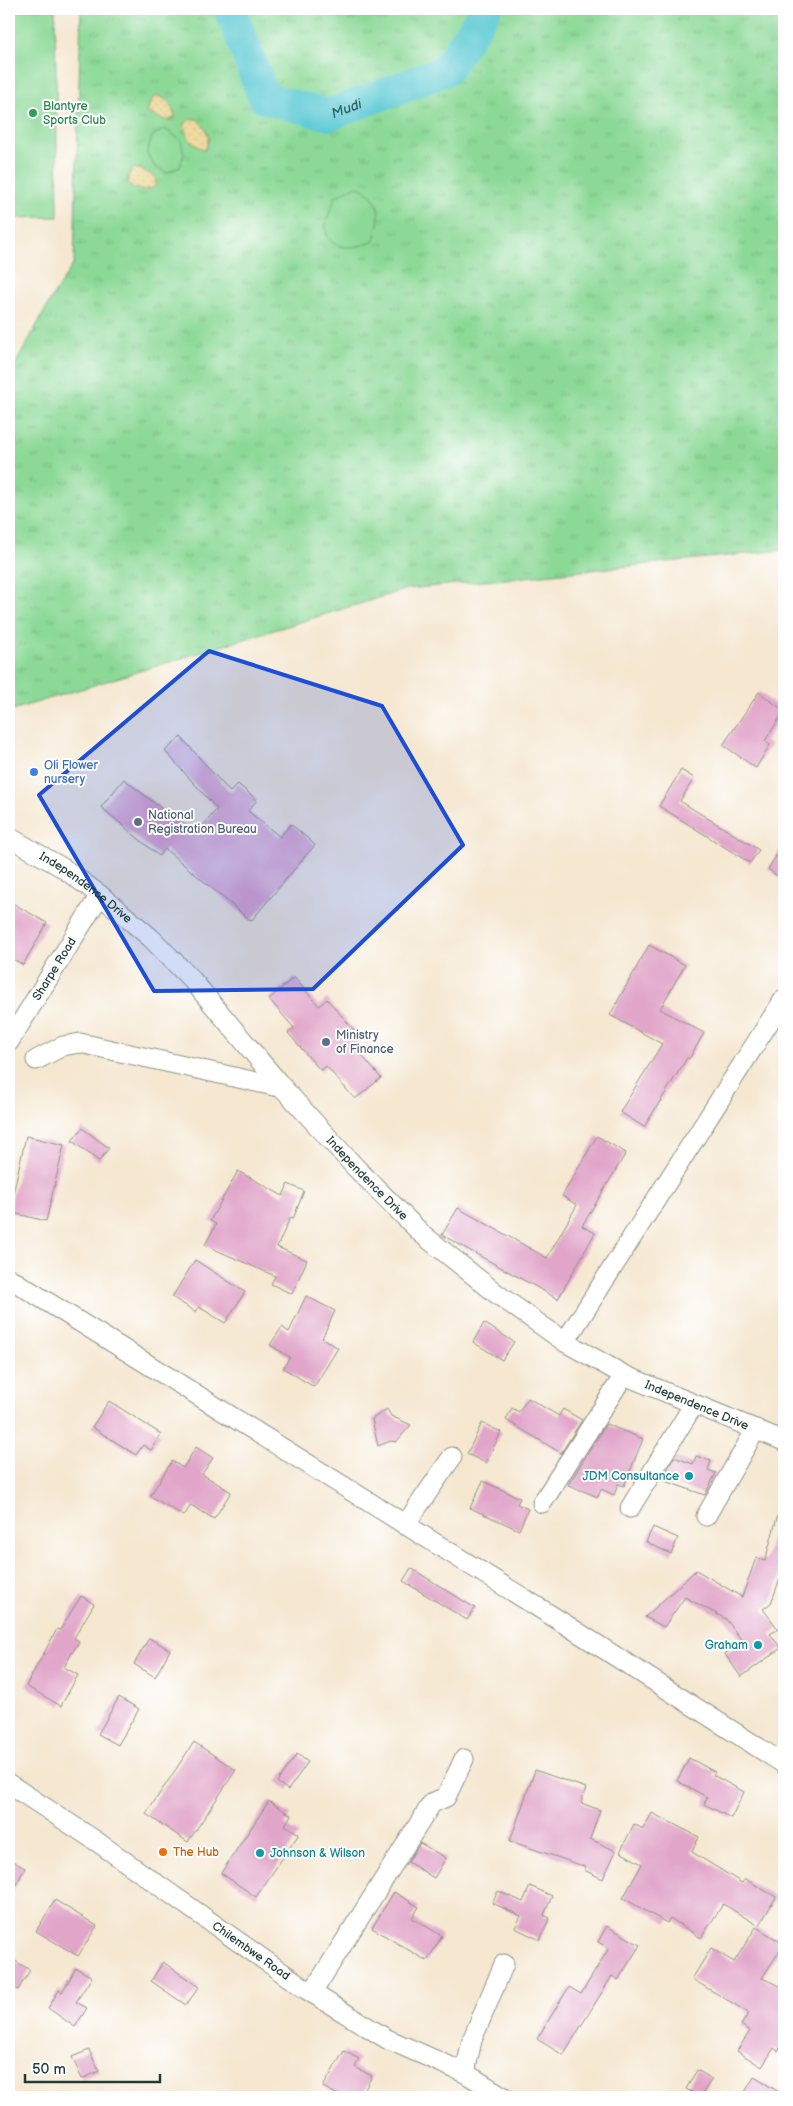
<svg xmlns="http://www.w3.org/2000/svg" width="793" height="2106" font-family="'Balsamiq Sans',sans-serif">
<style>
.grass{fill:url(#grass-tufts);stroke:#568b66}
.sand{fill:url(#sand-dots);stroke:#868c69}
.garden{fill:#8cd997;stroke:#568b66}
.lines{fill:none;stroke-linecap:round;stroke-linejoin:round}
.river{stroke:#5dcad4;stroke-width:32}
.building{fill:#e1a5c9}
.minor-casing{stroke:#8a9282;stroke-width:21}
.minor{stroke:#fff;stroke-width:19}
.marked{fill:#1d4ed8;fill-opacity:0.2;stroke:#1d4ed8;stroke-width:4;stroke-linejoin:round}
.leisure-dot{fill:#2e9e5b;stroke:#fff;stroke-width:2}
.shop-dot{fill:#3f7fe0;stroke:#fff;stroke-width:2}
.service-dot{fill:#5c6f8a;stroke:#fff;stroke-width:2}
.culture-dot{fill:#0f9aa8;stroke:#fff;stroke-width:2}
.food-dot{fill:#e8710a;stroke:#fff;stroke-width:2}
.labels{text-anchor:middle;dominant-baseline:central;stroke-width:4;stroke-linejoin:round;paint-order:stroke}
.leisure-label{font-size:12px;fill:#27864d;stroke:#fff;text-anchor:start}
.shop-label{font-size:12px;fill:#366cbe;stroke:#fff;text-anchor:start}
.service-label{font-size:12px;fill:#4e5e75;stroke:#fff;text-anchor:start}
.street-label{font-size:12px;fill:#1f3d34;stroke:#fff}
.culture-label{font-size:12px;fill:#0d838f;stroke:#fff;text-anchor:end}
.food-label{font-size:12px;fill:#c56008;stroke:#fff;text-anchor:start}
.water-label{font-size:14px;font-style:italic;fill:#2e605c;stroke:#fff}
</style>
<defs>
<pattern id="grass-tufts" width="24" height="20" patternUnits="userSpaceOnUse" patternTransform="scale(1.25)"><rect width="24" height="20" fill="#8cd997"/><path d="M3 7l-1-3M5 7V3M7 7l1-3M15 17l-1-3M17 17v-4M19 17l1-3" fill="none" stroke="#78bb83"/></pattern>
<pattern id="sand-dots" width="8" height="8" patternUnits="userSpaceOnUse" patternTransform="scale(1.25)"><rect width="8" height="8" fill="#eeda9e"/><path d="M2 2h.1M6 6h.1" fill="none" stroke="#ccbc89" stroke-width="1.8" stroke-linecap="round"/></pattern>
</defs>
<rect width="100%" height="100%" fill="#fff"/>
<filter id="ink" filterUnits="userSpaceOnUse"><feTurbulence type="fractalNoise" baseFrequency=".02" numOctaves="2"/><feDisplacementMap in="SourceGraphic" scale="10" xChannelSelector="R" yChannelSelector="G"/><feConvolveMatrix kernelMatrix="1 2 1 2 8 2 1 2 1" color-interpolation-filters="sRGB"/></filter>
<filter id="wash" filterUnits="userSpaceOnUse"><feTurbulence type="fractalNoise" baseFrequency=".0096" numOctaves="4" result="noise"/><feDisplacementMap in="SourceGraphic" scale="20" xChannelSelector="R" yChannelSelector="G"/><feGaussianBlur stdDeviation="1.12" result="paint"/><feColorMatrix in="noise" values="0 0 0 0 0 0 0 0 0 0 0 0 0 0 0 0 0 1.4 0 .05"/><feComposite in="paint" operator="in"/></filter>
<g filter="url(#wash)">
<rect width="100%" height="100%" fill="#f5e7d0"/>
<polygon class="grass" points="81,9 784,9 784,550 408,589 9,711 9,376 54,294 74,263"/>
<g class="sand">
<path d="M157,95c12,5 15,10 18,22l-7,4 -21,-8 3,-11z"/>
<path d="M190,119h7l8,9 4,10 -4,12c-12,-5 -19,-12 -21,-25z"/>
<path d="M133,168l10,2 12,7 1,9c-11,6 -17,5 -28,-1v-9z"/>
</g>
<g class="garden">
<polygon points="9,9 55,9 58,217 9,218"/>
<polygon points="165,129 181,140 184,154 180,166 167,173 155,167 147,153 152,136"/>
<path d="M357,186c26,12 25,31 16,56 -15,5 -43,12 -47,-12 -1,-10 7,-25 10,-34z"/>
</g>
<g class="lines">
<path class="river" id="s1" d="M230,9l34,89 65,17 117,-45 40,-61"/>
</g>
<g id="blocks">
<g class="building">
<polygon points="759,692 784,711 765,741 770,745 756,768 723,745"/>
<polygon points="181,737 230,792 238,784 257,800 248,811 280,837 291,824 315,845 251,921 165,849 159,856 101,807 124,779 195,835 217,809 165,751"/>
<polygon points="681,770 694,778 680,801 759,850 750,863 659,806"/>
<polygon points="784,843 784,881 768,869"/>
<polygon points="9,901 47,923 23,965 9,957"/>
<polygon points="649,945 685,965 660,1009 704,1033 689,1059 687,1058 644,1127 620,1112 662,1044 610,1015"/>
<polygon points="294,977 319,1006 327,999 361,1038 353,1045 381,1078 355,1099 326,1066 321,1071 288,1033 294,1028 269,999"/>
<polygon points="82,1128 109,1148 99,1161 72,1141"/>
<polygon points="26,1136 64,1145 46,1221 9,1212"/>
<polygon points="597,1136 626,1153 582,1226 595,1233 558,1299 442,1235 458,1208 547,1258 577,1205 562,1196"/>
<polygon points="238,1171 283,1196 288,1184 304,1191 293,1219 290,1218 277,1247 307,1260 292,1294 271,1284 275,1276 205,1245 216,1224 210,1221"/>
<polygon points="195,1260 245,1292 225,1323 199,1307 196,1312 172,1297"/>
<polygon points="306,1296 335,1311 322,1338 338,1348 314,1387 283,1368 290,1357 270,1345 282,1327 289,1332"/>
<polygon points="484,1323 514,1342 502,1360 473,1342"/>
<polygon points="528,1398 559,1416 563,1409 582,1420 561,1453 506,1420 512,1408 519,1412"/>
<polygon points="109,1401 161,1434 151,1450 143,1445 136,1455 92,1427"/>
<polygon points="387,1409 391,1416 411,1425 396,1442 391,1441 378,1446 372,1419"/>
<polygon points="482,1423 501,1432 486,1463 467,1454"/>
<polygon points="606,1424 643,1439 624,1486 618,1484 614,1495 601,1489 598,1497 568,1485"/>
<polygon points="196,1447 213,1458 202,1474 231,1492 214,1519 191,1505 184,1516 150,1496 172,1461 183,1468"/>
<polygon points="696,1456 711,1461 708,1470 716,1473 705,1495 662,1480 674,1457 693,1464"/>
<polygon points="483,1481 520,1498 517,1504 528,1509 519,1530 470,1508"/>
<polygon points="780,1507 784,1508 784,1553 780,1567 784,1568 771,1603 763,1609 778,1629 770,1634 781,1648 741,1677 725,1654 742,1641 726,1619 685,1597 664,1627 645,1617 696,1570 742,1597 756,1558 765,1561"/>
<polygon points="653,1527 678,1538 671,1554 646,1542"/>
<polygon points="411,1568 475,1608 467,1620 403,1581"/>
<polygon points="81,1596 94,1604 74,1638 79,1641 64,1667 78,1675 61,1706 26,1686 57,1629 60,1630"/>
<polygon points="149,1638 170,1650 155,1677 134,1664"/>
<polygon points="119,1697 139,1709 118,1745 98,1734"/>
<polygon points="194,1742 236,1770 188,1842 146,1814"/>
<polygon points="297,1754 308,1762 288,1790 277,1782"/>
<polygon points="689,1758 715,1772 713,1775 744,1792 731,1818 704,1804 707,1797 677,1781"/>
<polygon points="535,1770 586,1788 581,1803 600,1810 590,1839 616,1851 603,1879 584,1870 586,1867 510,1841"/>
<polygon points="269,1801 291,1815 285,1825 299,1834 256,1897 221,1873"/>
<polygon points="652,1813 699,1837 692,1852 742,1883 745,1879 776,1897 759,1926 723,1904 701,1938 670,1918 667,1923 623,1898 642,1864 620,1852 634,1824 643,1829"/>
<polygon points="420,1843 446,1858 434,1878 408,1862"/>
<polygon points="9,1859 25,1868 9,1898"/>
<polygon points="530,1886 552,1896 544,1915 550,1918 540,1940 515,1928 521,1916 492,1903 498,1891 523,1902"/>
<polygon points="394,1892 419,1907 412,1918 442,1936 427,1961 372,1928"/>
<polygon points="55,1900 97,1926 78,1956 36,1931"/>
<polygon points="607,1926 640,1945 618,1980 612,1976 563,2055 537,2039 569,1987 581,1994 609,1948 598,1942"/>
<polygon points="756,1927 784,1944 762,1978 784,1988 784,2040 778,2051 774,2048 762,2067 737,2051 750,2031 741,2025 749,2013 692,1979 711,1948 734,1962"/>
<polygon points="9,1957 30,1970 18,1990 9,1984"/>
<polygon points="163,1962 199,1987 186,2005 151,1981"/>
<polygon points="76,1968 92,1977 76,2002 87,2008 75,2027 48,2008 59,1990 62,1992"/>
<polygon points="89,2050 99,2071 82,2079 72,2057"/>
<polygon points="344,2051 359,2059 355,2067 372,2076 361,2097 342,2097 323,2087"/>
<polygon points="697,2070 712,2079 700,2097 686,2089"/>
<polygon points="754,2077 784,2095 784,2097 742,2097"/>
</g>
</g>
</g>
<g filter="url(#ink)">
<use href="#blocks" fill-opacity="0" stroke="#8a9282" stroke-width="1"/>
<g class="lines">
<g class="minor-casing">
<g id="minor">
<path id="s2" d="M9,837l54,31 37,27 51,43 42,43 90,107 72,79 67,67 75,60 68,48 59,33 160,66"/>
<path id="s3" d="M9,1042l91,-147"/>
<polyline points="36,1060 63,1046 80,1043 283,1088"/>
<polyline points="9,1278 557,1619 784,1764"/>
<polyline points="565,1342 784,999"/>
<polyline points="542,1503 624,1375"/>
<polyline points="630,1508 694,1404"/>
<polyline points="706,1516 756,1429"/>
<polyline points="405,1525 452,1457"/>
<path id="s4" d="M9,1784l87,57 208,147 83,51 78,34 39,24"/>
<polyline points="312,1993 432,1803 446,1797 464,1759"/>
<polyline points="465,2073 472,2040 504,1964"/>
</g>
</g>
<use href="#minor" class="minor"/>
</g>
</g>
<path class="marked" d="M209,651l173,55 81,139 -150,144 -159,2 -115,-196z"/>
<circle class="leisure-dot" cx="33" cy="113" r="5"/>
<circle class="shop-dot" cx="34" cy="772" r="5"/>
<g class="service-dot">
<circle cx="138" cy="822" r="5"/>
<circle cx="326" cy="1042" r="5"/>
</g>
<g class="culture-dot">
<circle cx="689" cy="1476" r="5"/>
<circle cx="758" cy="1645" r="5"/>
<circle cx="260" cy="1853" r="5"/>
</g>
<circle class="food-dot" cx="163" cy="1852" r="5"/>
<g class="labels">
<g class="leisure-label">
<text x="43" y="106">Blantyre<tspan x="43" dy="14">Sports Club</tspan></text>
</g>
<g class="shop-label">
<text x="44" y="765">Oli Flower<tspan x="44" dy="14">nursery</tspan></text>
</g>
<g class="service-label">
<text x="148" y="815">National<tspan x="148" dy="14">Registration Bureau</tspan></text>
<text x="336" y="1035">Ministry<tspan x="336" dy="14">of Finance</tspan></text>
</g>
<g class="street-label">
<text stroke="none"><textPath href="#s2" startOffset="92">Independence Drive</textPath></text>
<text stroke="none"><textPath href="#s3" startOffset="86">Sharpe Road</textPath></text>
<text stroke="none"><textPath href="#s2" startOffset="498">Independence Drive</textPath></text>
<text stroke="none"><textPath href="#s2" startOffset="902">Independence Drive</textPath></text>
<text stroke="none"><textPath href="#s4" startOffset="294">Chilembwe Road</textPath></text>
</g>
<g class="culture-label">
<text x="679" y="1476">JDM Consultance</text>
<text x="748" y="1645">Graham</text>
<text x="270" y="1853" text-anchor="start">Johnson &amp; Wilson</text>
</g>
<g class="food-label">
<text x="173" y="1852">The Hub</text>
</g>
<g class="water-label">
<text stroke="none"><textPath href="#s1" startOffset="181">Mudi</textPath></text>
</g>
</g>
<rect width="793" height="2106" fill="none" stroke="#fff" stroke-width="30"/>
<path d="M25 2074v8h135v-8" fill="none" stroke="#1f3d34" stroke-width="2.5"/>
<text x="32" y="2074" font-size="15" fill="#1f3d34" stroke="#ffffff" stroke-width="4" paint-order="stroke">50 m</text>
</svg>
